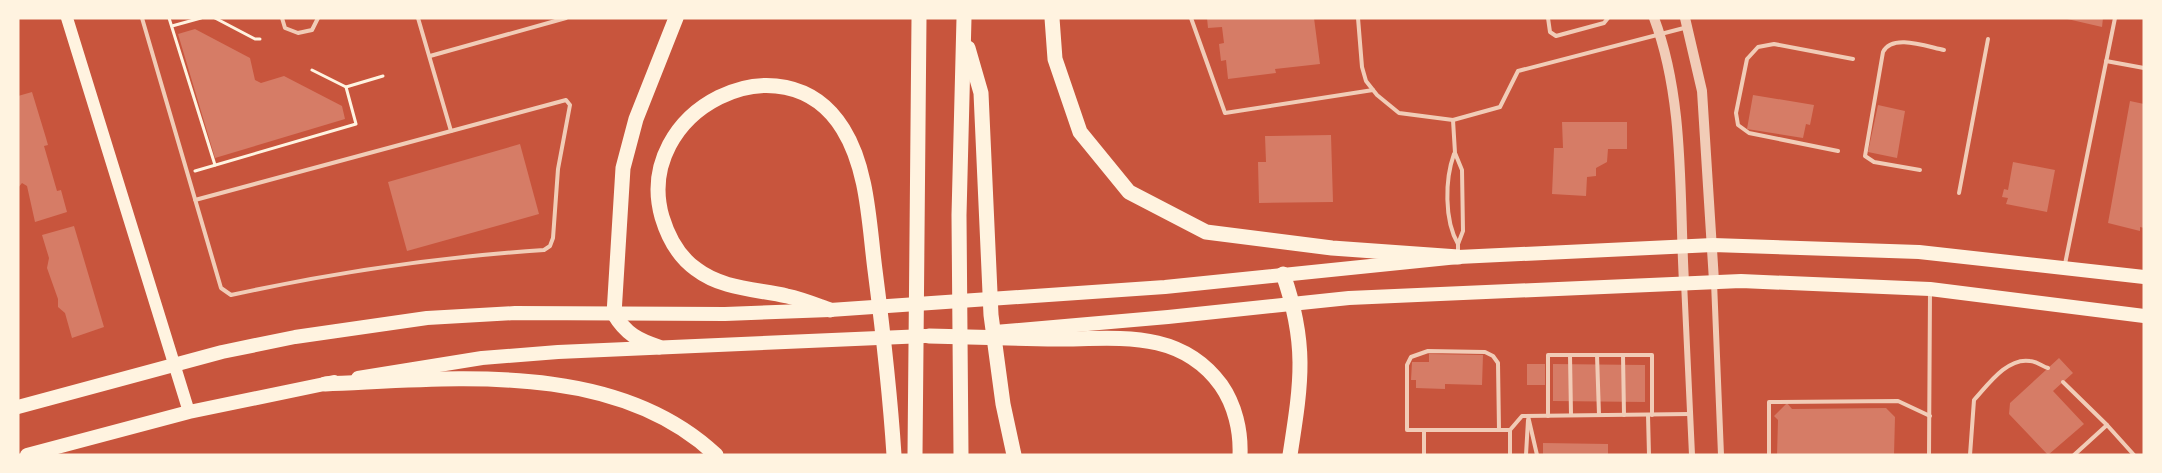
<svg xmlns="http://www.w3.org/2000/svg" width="2162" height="473" font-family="'Public Sans',sans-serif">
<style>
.building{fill:#d67c66}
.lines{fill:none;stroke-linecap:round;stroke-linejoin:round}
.path{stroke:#fff3e0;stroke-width:3}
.service{stroke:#f1ccb7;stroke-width:4}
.minor{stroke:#f1ccb7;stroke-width:6}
.tertiary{stroke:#f1ccb7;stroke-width:10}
.secondary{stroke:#fff3e0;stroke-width:12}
.primary{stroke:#fff3e0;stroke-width:14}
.motorway{stroke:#fff3e0;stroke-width:15}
</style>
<rect width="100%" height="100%" fill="#c8553d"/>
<g class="building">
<polygon points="1207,18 1314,18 1320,64 1275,69 1276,73 1228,79 1226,60 1221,61 1219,44 1224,43 1222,27 1208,28"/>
<polygon points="2063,18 2103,18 2102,27"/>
<polygon points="195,29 250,58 255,80 261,83 284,76 342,106 345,119 215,158 178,34"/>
<polygon points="32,92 46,138 48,145 44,146 57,191 61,190 67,212 35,222 27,186 22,183 18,188 18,96"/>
<polygon points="1753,95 1814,105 1810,125 1806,124 1803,138 1747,129"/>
<polygon points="2130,101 2144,104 2144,228 2140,227 2140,231 2108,223"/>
<polygon points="1878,105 1905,111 1897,158 1868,152"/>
<polygon points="1562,122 1627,122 1627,149 1608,149 1607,162 1596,168 1596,176 1587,177 1586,196 1552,194 1554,148 1563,148"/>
<polygon points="1331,135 1333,202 1259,203 1258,162 1266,162 1265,136"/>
<polygon points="520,144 539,214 407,251 388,182"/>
<polygon points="2013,162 2055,170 2047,212 2006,204 2008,198 2002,197 2004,189 2008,190"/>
<polygon points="74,226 104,327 72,338 65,313 58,307 58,299 47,268 49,258 42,235"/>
<polygon points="1429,354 1483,355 1482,385 1445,384 1445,389 1416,388 1416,380 1411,380 1412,362 1429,362"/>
<polygon points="2059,358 2073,373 2053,391 2084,424 2048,455 2009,414 2010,403"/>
<rect x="1527" y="364" width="18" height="21"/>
<polygon points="1553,364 1645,365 1645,402 1553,401"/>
<polygon points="1787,403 1792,409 1886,408 1895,417 1894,455 1777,455 1778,420 1774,416"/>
<polygon points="1543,443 1608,444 1608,455 1543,455"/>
</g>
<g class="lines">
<g class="path">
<polyline points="169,18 215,165"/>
<polyline points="215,18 255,39 260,39"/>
<polyline points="172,26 201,18"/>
<polyline points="346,87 383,76"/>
<polyline points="195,171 356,124 346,87 312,70"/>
</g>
<g class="service">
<path d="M142,18l79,270 10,7c105,-23 206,-38 313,-45l6,-4 3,-8 5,-69 12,-64 -4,-5 -371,100"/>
<polyline points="282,18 285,28 298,33 312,30 318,18"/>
<polyline points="418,18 451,131"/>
<polyline points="1191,18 1225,113 1373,90"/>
<polyline points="1358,18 1362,67 1366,81 1377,95 1399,113 1453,120 1500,107 1518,71 1684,28"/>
<polyline points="1548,18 1550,32 1556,36 1604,23 1608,18"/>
<polyline points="430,56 566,18"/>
<polyline points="2106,61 2144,68"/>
<polyline points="1453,120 1455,153 1462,170 1463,231 1458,244 1458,254"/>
<polyline points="1838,151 1749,133 1738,125 1736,113 1747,59 1758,47 1774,44 1853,59"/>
<path d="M1454,154c-9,25 -10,66 4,90"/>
<path d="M1920,170l-46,-8 -9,-6 18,-104c9,-19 45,-5 61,-2"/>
<polyline points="1959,193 1988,39"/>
<polyline points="2065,264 2115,18"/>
<polyline points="1570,355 1571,415"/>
<polyline points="1597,355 1599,415"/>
<polyline points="1623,355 1624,415"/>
<polyline points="2063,382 2107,425"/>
<polyline points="1648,415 1649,455"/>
<polyline points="1528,416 1537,455"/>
<polyline points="1548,416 1548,355 1652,355 1652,415"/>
<polyline points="1424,430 1424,455"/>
<polyline points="1499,430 1498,363 1493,356 1485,352 1428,351 1411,357 1407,365 1407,430 1510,430"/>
<polyline points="1510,455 1510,430 1522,416 1690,414"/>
<polyline points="1526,455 1528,420"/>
<polyline points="1769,455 1769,402 1898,401 1930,416"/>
<polyline points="1929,455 1930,291"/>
<path d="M1970,455l4,-55c13,-14 33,-43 56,-39 6,0 12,5 18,7"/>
<polyline points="2074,455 2107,425 2134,455"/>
</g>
<g class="minor">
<polyline points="1684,282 1692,455"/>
<polyline points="1714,282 1721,455"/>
</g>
<g class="tertiary">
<path d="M1654,18c31,82 25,178 30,264"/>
<polyline points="1685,18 1702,91 1714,281"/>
</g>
<polyline class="secondary" points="67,18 189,412"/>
<g class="primary">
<polyline points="995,332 1168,317 1349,298 1741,281 1930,289 2144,316"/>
<polyline points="358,378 482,358 558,352 925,336"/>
<polyline points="18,407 222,352 295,337 427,318 515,313 725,314 830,310 1165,287 1458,257 1713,245 1919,252 2144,277"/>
<polyline points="27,455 189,412 334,382"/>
</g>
<g class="motorway">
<polyline points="1052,18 1055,59 1080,132 1129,192 1206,232 1332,248 1458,257"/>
<polyline points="968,48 981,93 991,315 1003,404 1014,455"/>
<path d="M1283,274c25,71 18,110 7,181"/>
<path d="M830,310c-14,-5 -28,-11 -43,-14 -31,-7 -65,-7 -91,-27 -17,-12 -28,-32 -34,-52 -30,-106 122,-184 181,-88 25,40 26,95 32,141 8,62 15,123 19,185"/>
<path d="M929,336c40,1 79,2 119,3 64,1 130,-13 173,46 14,20 20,46 19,70"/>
<path d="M659,347c-21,-7 -33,-13 -45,-33l9,-146 13,-49 40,-101"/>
<path d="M325,384c128,-5 289,-25 391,71"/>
<polyline points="915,455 919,18"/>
<polyline points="961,455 959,215 964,18"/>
</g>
</g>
<rect width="2162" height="473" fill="none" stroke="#fff3e0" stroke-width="39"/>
</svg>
